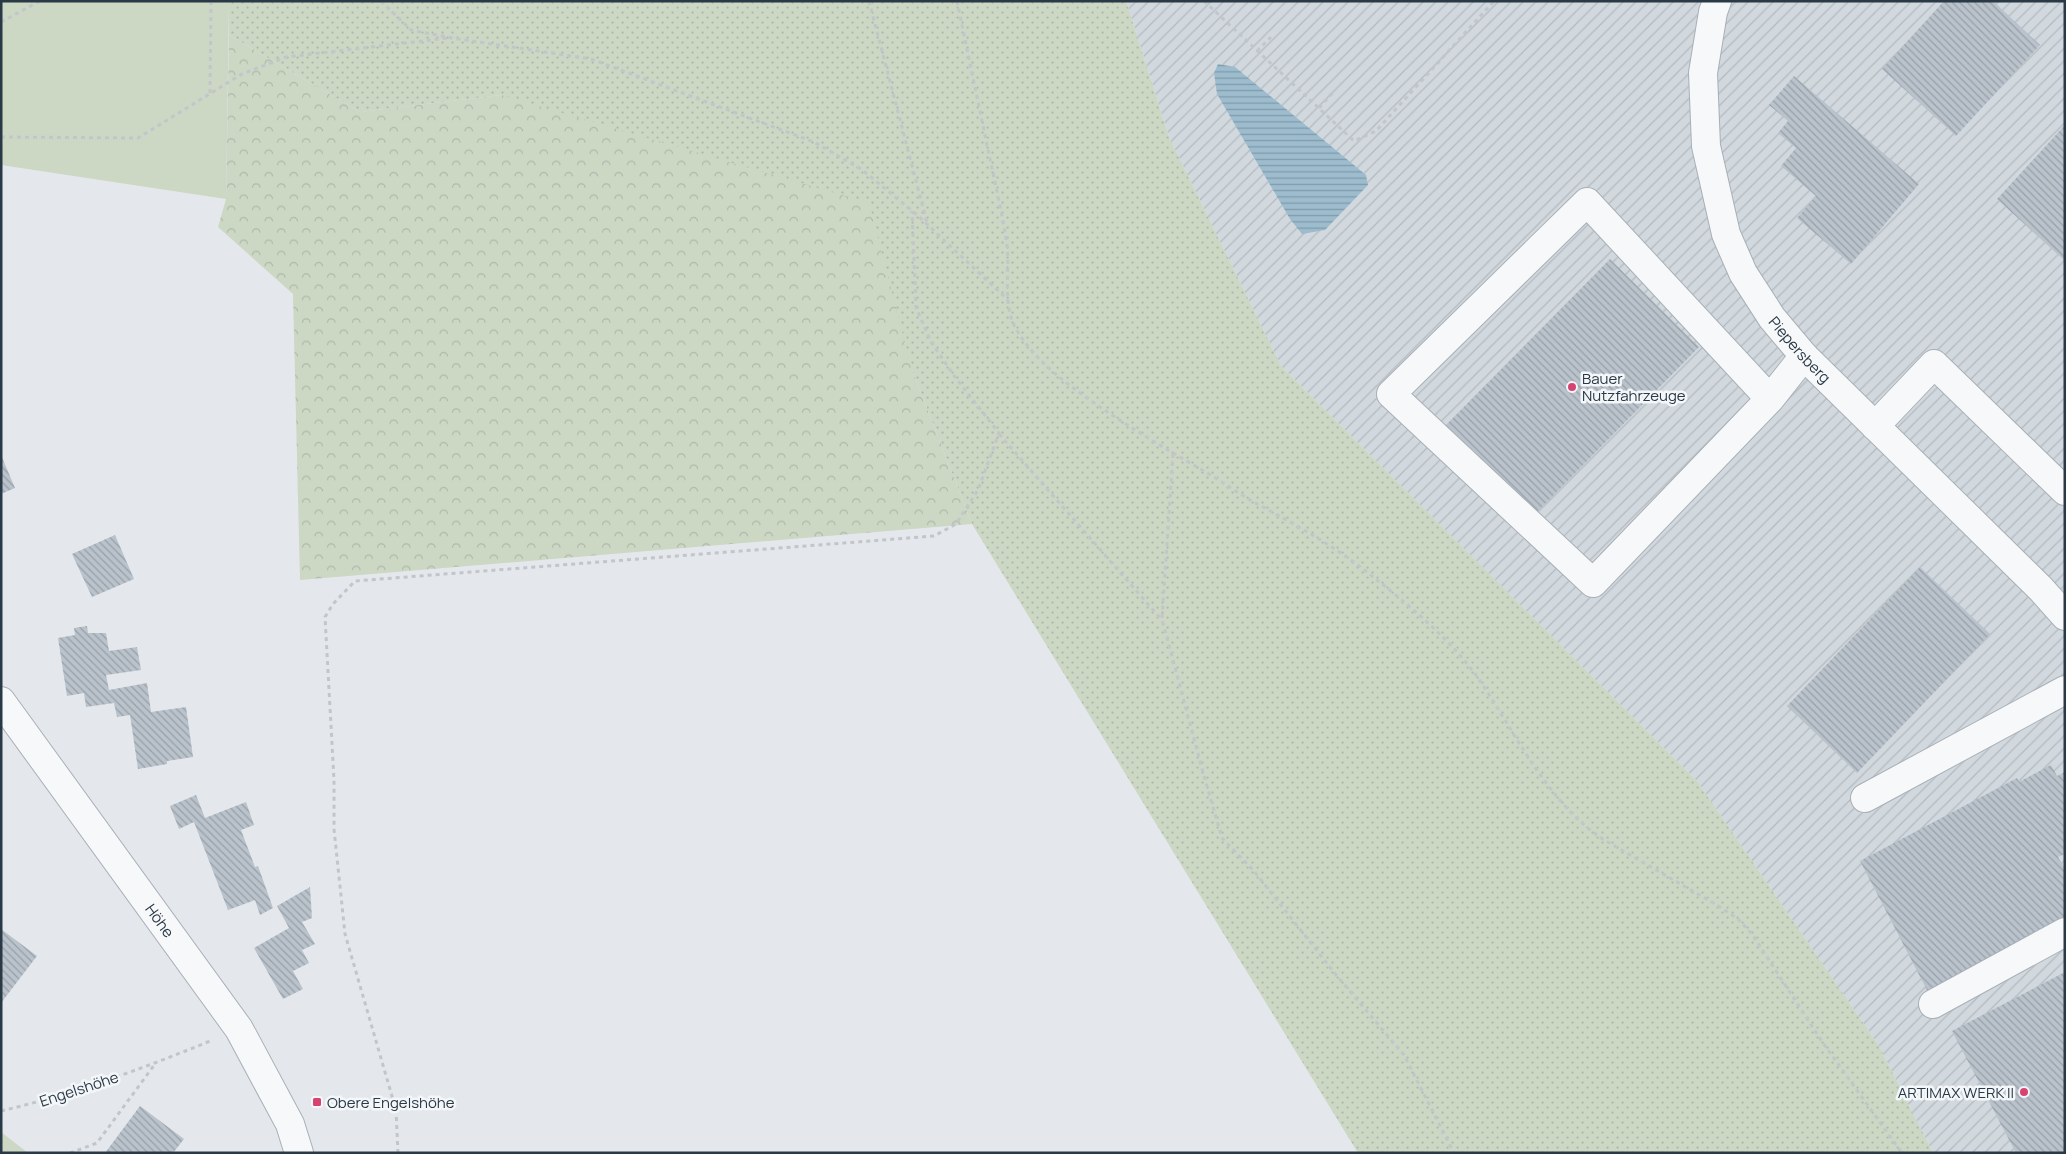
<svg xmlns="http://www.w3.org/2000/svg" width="2066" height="1154" font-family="Manrope,sans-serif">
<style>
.industrial{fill:url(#industrial-furrows)}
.grass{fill:url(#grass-dots)}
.forest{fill:url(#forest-crowns)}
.green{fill:#ccd7c4}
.water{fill:url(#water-rules)}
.building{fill:url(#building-back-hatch)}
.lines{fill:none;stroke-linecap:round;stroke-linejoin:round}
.minor-casing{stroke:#a8b0b7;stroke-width:30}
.path{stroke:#c2c6cb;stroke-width:3;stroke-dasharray:4 4;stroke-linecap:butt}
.minor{stroke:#f7f8fa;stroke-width:28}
.poi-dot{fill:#d74371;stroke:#f4f7f9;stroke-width:2}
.labels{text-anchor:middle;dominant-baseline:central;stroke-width:5;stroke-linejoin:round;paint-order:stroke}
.street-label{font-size:15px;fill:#2a3946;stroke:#f4f7f9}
.poi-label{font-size:15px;fill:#2a3946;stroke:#f4f7f9;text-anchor:start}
</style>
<defs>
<pattern id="industrial-furrows" width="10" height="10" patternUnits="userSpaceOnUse" patternTransform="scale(1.25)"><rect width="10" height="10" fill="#d1d8de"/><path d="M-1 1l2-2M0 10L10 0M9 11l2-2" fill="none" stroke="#b4bac0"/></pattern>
<pattern id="grass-dots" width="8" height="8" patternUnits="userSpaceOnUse" patternTransform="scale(1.25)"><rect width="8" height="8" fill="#ccd7c4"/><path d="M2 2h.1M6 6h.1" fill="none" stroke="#afb9aa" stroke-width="1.8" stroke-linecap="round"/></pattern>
<pattern id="forest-crowns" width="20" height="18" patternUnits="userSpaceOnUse" patternTransform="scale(1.25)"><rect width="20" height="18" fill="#ccd7c4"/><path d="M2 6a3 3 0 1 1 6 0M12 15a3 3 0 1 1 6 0" fill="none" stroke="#afb9aa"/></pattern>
<pattern id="water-rules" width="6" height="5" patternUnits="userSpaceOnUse" patternTransform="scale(1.25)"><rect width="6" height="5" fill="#9dbcce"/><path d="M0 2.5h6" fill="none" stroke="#809aa9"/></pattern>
<pattern id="building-back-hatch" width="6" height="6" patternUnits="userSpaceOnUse" patternTransform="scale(1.25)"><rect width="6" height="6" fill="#bac2cb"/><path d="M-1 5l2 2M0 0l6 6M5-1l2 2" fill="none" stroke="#979fa7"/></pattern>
</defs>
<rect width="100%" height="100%" fill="#e4e8ec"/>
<polygon class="industrial" points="1126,1 2065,1 2065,1153 1933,1153 1879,1046 1697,781 1281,366 1169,137"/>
<polygon class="grass" points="229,1 1126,1 1169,137 1281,366 1697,781 1879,1046 1933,1153 1358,1153 972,524 912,370 501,95 360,112 229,35"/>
<polygon class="forest" points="229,35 360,112 501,95 869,203 912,370 972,524 300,580 293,294 218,227 226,199"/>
<g class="green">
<polygon points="1,1 229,1 226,199 1,165"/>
<polygon points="1,1132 28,1153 1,1153"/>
</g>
<polygon class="water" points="1218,64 1235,67 1366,175 1368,185 1325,230 1302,234 1290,219 1217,94 1214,73"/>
<g class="building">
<polygon points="1944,1 1993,1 2040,45 1956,136 1882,69"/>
<polygon points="1794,76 1919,184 1851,264 1797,218 1816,196 1781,166 1796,148 1778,133 1788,121 1769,105"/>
<polygon points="2065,125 2065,261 1997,199"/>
<polygon points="1610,259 1699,347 1533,516 1444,427"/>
<polygon points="1,455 15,488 1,494"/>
<polygon points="115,535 134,579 92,597 72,554"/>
<polygon points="1920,567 1990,634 1857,773 1787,706"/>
<polygon points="87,626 88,633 106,633 109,651 137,647 141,670 106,675 109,690 147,683 151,712 186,707 193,757 167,761 167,764 138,769 130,715 117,717 114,703 86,707 84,693 67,696 58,638 75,635 74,628"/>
<polygon points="2051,765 2057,776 2065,772 2065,854 2058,857 2065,869 2065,921 1928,992 1860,861 2017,778 2019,782"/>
<polygon points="196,795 205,818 246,802 254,825 241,830 255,867 258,866 273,908 260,915 255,900 228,910 194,822 179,829 170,806"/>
<polygon points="310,887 312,918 302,922 315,944 302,950 309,963 293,971 303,989 283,999 254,948 289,928 277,906"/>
<polygon points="1,929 37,956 1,1003"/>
<polygon points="2065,972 2065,1153 2016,1153 1952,1031"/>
<polygon points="140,1106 184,1139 173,1153 105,1153"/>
</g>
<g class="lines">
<g class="minor-casing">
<g id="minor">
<path id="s1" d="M1717,1l-4,11 -10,61 3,73 20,88 17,39 29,45 32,38 237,233 24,27"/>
<polyline points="1770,399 1587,202 1391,394 1593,583 1770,399 1804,356"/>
<polyline points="1875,426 1934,364 2065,491"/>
<path id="s2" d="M1,701l238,328 51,95 9,29"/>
<polyline points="1865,798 2065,690"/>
<polyline points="1933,1004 2065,932"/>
</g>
</g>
<g class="path">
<polyline points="381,1 411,30 452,38 591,59 814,142 861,169 916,214 1008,300"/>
<polyline points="869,1 927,223"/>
<path d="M957,1c10,48 20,96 30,144 7,33 15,67 20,100 3,27 -5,59 9,84 20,34 55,58 87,80 34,23 70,44 106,65 15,9 29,19 43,27 42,23 83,45 120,75 37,29 79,64 106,102 38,55 70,127 128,163l111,64 21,14 14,15 69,106 81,113"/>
<polyline points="1204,1 1354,141 1376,131 1494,1"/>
<polyline points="1,22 40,1"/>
<polyline points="1257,51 1271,37"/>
<polyline points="210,93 211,1"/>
<polyline points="1319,108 1335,90"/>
<polyline points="1,137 138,138 242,74 286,57 448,38"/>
<polyline points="999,434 1161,619"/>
<polyline points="1173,454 1162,619 1204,776 1222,838 1254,871 1337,976 1404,1055 1454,1153"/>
<path d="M1,1111c72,-17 141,-42 209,-70"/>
<polyline points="70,1153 97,1143 155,1064"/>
<polyline points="398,1153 396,1110 345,934 334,829 334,780 325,617 333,604 355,581 934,536 956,524 978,490 999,433 955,377 931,342 916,307 912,211"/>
</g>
<use href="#minor" class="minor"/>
</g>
<g class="poi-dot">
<circle cx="1572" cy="387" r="5"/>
<circle cx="2024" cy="1092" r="5"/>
<rect x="312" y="1097" width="10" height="10" rx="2.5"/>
</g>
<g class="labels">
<g class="street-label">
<text stroke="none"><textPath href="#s1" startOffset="375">Piepersberg</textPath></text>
<text stroke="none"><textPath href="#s2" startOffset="271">Höhe</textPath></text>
<text transform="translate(79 1089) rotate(-18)">Engelshöhe</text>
</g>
<g class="poi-label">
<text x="1582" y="378">Bauer<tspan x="1582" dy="17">Nutzfahrzeuge</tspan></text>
<text x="2014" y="1092" text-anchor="end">ARTIMAX WERK II</text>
<text x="327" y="1102">Obere Engelshöhe</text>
</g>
</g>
<rect width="2066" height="1154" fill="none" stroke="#2a3946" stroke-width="5"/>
</svg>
